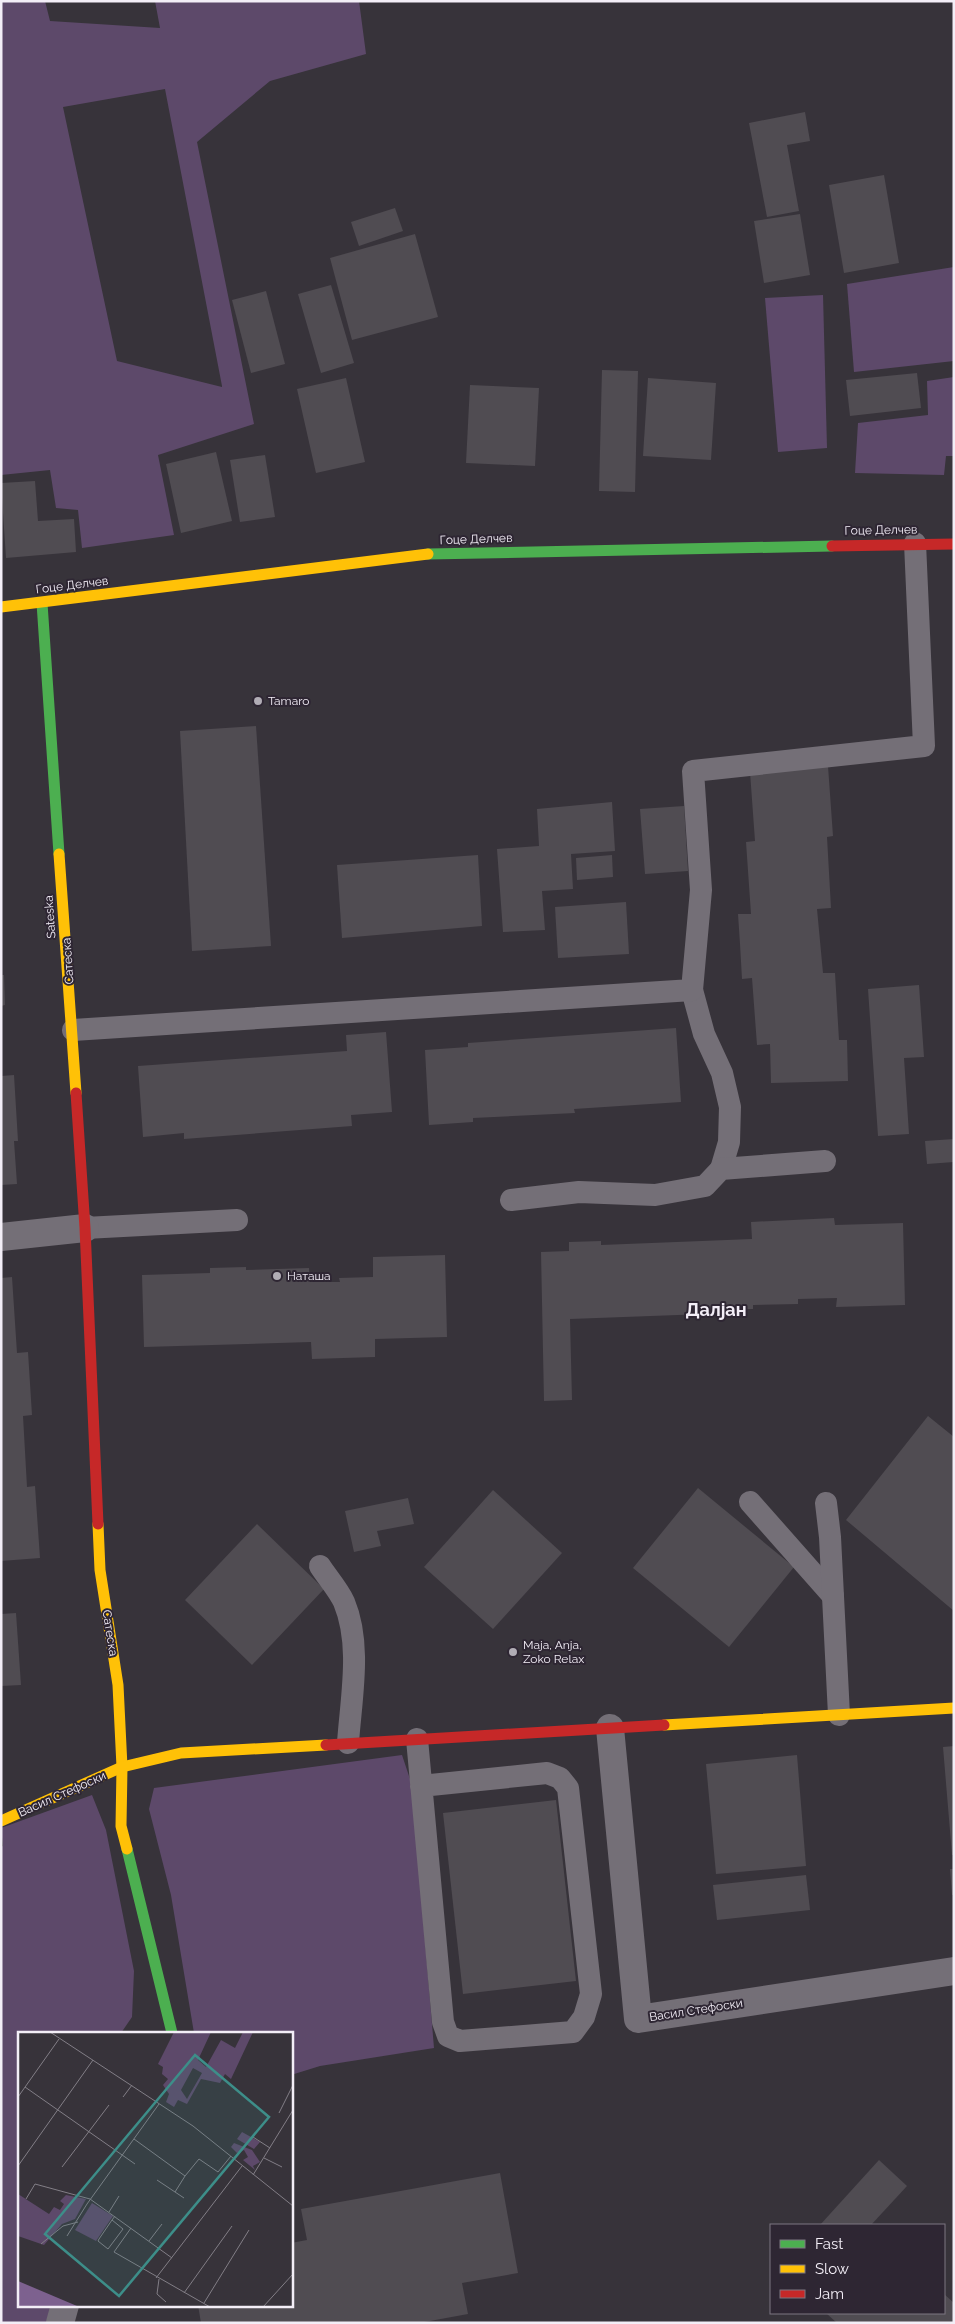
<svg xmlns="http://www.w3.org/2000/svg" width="955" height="2324" font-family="Raleway,sans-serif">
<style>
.green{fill:#5d496a;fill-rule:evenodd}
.building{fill:#504c52}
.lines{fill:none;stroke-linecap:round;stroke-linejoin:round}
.lane{stroke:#746f77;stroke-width:22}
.street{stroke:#746f77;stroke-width:28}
.fast{stroke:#4caf50;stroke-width:11}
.slow{stroke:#ffc107;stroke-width:11}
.jam{stroke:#c62828;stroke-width:11}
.poi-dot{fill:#b1adb5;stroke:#2e2633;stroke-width:2}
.labels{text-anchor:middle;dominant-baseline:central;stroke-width:4;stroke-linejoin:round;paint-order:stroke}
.street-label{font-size:12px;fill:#f3eef7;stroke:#2e2633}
.poi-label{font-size:12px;fill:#f3eef7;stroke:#2e2633;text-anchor:start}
.district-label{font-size:18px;font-weight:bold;fill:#f3eef7;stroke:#2e2633}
.inset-road{fill:none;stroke:#827e86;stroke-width:1}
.view{fill:#3d8e89;fill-opacity:0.15;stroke:#3d8e89;stroke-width:2.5}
.inset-edge{fill:none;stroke:#f3eef7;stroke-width:2.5}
</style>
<rect width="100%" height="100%" fill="#37333a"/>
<g class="green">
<path d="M1,1h44l5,20 110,7 -5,-27h204l7,53 -96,27 -73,61 57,282 -96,31 16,80 -92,13 -4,-38 -22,-2 -6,-38 -49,5zM165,89l57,297v1l-105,-26 -54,-254z"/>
<polygon points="954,267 954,361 854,372 847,284"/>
<polygon points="823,295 827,448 778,452 765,298"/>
<polygon points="954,377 954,456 946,456 944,475 855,473 858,423 928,415 927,381"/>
<polygon points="402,1755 412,1785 434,2048 320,2066 291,2075 291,2033 194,2033 171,1895 149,1809 154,1788"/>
<polygon points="92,1795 106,1830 134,1971 132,2017 121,2033 19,2033 19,2305 54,2305 56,2323 1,2323 1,1847 3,1846 1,1828"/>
</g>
<g class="building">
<polygon points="805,112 810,141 787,145 799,211 767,217 749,123"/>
<polygon points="884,175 899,263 844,273 829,185"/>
<polygon points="395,208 403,231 359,246 351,222"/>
<polygon points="800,214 810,275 764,283 754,221"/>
<polygon points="415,234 438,317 352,340 330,258"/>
<polygon points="331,285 354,363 321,373 298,294"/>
<polygon points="266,291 285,364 251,373 232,300"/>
<polygon points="602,370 638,371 635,492 599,491"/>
<polygon points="917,373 921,408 850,416 846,380"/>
<polygon points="346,378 365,462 316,473 297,389"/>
<polygon points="648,378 716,383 711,460 643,456"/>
<polygon points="470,385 539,388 535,466 466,463"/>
<polygon points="216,452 232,521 181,533 166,464"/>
<polygon points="265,455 275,517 240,522 230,460"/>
<polygon points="35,481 38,521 74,519 76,552 6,558 1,483"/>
<polygon points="256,726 271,946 192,951 180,731"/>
<polygon points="828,766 833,836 827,837 831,908 817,909 823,973 835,973 839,1040 847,1040 848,1081 771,1083 770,1044 757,1045 752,978 742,979 740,944 738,914 751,914 746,842 755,841 750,772"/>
<polygon points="612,802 615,851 571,854 573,889 542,891 545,930 503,932 497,849 539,846 537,809"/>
<polygon points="684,806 688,871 645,874 640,809"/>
<polygon points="478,855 482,926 342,938 337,865"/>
<polygon points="612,855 613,877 577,880 576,858"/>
<polygon points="626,902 629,954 558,958 555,907"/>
<polygon points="1,975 4,975 5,1005 1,1006"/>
<polygon points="919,985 924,1057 904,1058 909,1134 878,1136 868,989"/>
<polygon points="676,1028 681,1102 574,1109 575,1113 473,1118 473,1122 429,1125 425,1050 468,1047 468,1043"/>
<polygon points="386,1032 392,1112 351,1115 352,1126 184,1139 184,1133 143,1137 138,1066 347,1051 346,1035"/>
<polygon points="14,1075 18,1141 14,1141 17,1184 1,1185 1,1076"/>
<polygon points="954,1139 954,1162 927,1164 925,1141"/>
<polygon points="834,1218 835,1225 903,1223 905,1305 836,1307 837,1298 798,1299 798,1304 753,1305 753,1309 704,1310 705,1314 570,1319 572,1400 544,1401 541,1252 569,1251 569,1242 601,1241 601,1245 752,1239 751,1222"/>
<polygon points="445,1255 447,1337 375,1339 375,1357 312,1359 311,1342 144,1347 142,1275 210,1273 210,1268 246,1267 246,1270 309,1268 310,1282 340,1282 339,1278 373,1277 373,1257"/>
<polygon points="12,1277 17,1353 28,1352 32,1415 23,1416 27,1487 35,1486 40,1558 1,1561 1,1278"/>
<polygon points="928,1416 954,1437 954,1611 846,1520"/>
<polygon points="698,1488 794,1567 729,1647 633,1568"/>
<polygon points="493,1490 562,1553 493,1629 424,1567"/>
<polygon points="408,1498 414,1524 377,1531 381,1546 354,1552 345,1511"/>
<polygon points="257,1524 324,1589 252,1665 185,1600"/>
<polygon points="16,1613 21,1685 1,1686 1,1614"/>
<polygon points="954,1746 954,1855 952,1855 943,1747"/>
<polygon points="797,1755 806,1866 716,1874 706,1764"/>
<polygon points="556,1800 576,1981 463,1994 443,1813"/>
<polygon points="950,1869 954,1869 954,1895 952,1895"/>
<polygon points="806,1875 810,1910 717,1920 713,1885"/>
<polygon points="879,2160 907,2186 871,2225 820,2225"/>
<polygon points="500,2173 518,2273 462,2283 468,2314 419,2323 201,2323 198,2305 291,2305 291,2243 307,2240 301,2209"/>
<polygon points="944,2294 954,2303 954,2323 837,2323 826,2313 944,2313"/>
</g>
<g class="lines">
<g class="lane">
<polyline points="692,990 704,1034 722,1073 730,1107 729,1142 721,1169"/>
<polyline points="73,1030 692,990 701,890 693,771 924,746 915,543"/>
<polyline points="511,1200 579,1192 655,1195 705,1186 721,1169 825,1161"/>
<polyline points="85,1228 237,1220"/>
<polyline points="750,1502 833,1596"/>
<polyline points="826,1503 830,1537 839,1715"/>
<path d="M320,1566c7,11 18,23 24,36 18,43 7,96 4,141"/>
<polyline points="417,1739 443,2022 448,2036 460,2041 573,2032 584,2017 591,1994 568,1788 560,1778 547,1773 421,1786"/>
</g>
<g class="street">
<polyline points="1,1237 85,1228"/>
<polyline points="610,1728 638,2019 954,1971"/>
<polyline points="60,2323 65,2305"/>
</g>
<g class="fast">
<polyline points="428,554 832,546"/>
<polyline points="42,603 59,854"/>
<polyline points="127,1849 172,2033"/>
</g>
<g class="slow">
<polyline points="1,607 428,554"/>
<polyline points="59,854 76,1093"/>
<polyline points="98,1524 100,1570 118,1685 122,1767 121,1826 127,1849"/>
<polyline points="664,1725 954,1708"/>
<polyline points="1,1821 122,1767 181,1753 326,1745"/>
</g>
<g class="jam">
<polyline points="832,546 954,544"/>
<polyline points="76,1093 85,1228 98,1524"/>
<polyline points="326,1745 664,1725"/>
</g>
</g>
<g class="poi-dot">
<circle cx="258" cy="701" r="5"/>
<circle cx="277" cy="1276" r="5"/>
<circle cx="513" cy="1652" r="5"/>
</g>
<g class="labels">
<g class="street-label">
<text transform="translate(881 530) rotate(-1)">Гоце Делчев</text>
<text transform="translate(476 539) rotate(-2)">Гоце Делчев</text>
<text transform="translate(72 585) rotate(-7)">Гоце Делчев</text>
<text transform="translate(50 917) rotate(-94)">Sateska</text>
<text transform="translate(68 961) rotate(-94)">Сатеска</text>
<text transform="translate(110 1633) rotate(81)">Сатеска</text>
<text transform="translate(62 1794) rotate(-24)">Васил Стефоски</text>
<text transform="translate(696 2010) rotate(-9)">Васил Стефоски</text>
</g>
<g class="poi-label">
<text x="268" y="701">Tamaro</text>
<text x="287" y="1276">Наташа</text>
<text x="523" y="1645">Maja, Anja,<tspan x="523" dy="14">Zoko Relax</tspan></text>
</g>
<g class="district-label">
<text x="716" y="1309">Далјан</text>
</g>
</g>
<g transform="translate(18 2032)">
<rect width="275" height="275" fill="#37333a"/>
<path d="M156,0h37l-13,28 8,7 15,-27 14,8 8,-16h10l-22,47 -6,-5 -5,9 -19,-4 -14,25 -9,-4 -4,7 -8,-5 3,-8 -6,-9 5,-6 -6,-5 1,-7 -5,-3zM175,36l9,5 -15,26 -6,-9zM224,100l18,10 -6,7 -17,-10zM216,111l18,7 8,12 -7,4 2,4 -12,-10 5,-3 -4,-7 -7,3 -6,-6zM0,162l31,20 5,-7 6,3 4,-6 -4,-3 6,-6 20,4 -11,20 -13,5 -18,21 -26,-9zM74,171l21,13 -17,25 -21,-11z" fill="#5d496a" fill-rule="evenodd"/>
<path d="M0,249l59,25 6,1h-65z" fill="#7d618f"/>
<path class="inset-road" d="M32,0l143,94 100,80M7,55l110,77M0,65l41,-58M105,65l9,-12M261,81l14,-28M235,105l17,11M116,107l51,37 14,-17 19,13 13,-16M246,126l18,9M0,134l75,-106M44,135l47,-62M235,143l40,-65M139,148l27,18M157,160l10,-16M8,167l9,-15 55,15 82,59M91,180l10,-16M94,188l11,9 -15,20 -10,-8 1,-2 13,-19 3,-4M113,196l-17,24 96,55M49,204l20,-32 72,-100M131,209l13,-17M23,212l22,-18 15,-4M138,246l86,-112M141,247l-2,15 9,8M166,261l48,-67M186,271l45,-73M245,275l30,-33"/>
<path class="view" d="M177,23l74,62 -150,179 -74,-62z"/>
<rect width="275" height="275" class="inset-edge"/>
</g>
<rect width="955" height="2324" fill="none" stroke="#f3eef7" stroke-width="5"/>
<rect x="770" y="2224" width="175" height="90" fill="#2e2633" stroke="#7d7681"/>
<rect x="780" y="2240" width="25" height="8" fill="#4caf50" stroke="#7d7681"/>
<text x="815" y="2249" font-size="15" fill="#f3eef7">Fast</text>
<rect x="780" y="2265" width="25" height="8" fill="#ffc107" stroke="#7d7681"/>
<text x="815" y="2274" font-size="15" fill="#f3eef7">Slow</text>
<rect x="780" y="2290" width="25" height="8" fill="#c62828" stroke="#7d7681"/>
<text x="815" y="2299" font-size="15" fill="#f3eef7">Jam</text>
</svg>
